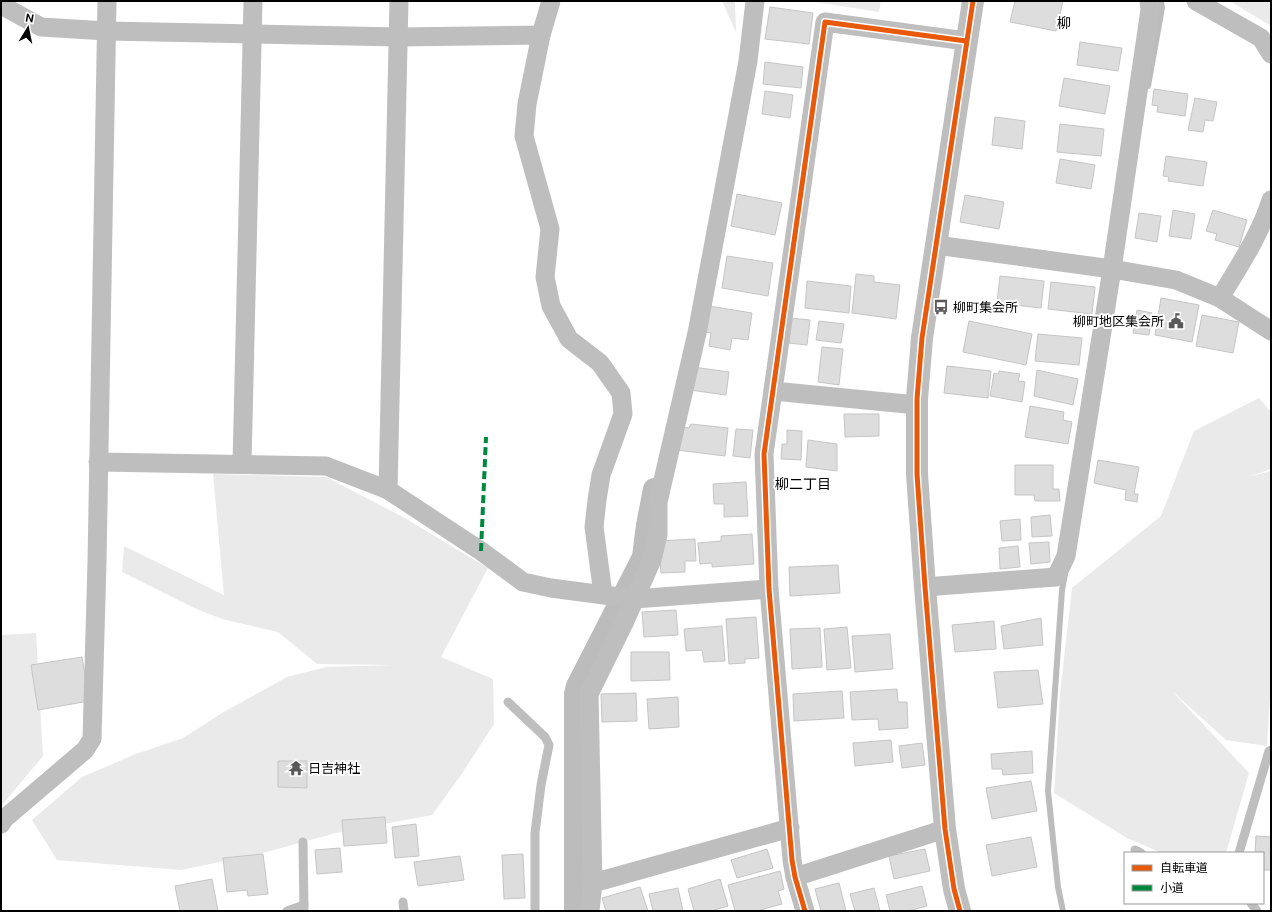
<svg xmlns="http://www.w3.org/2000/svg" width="1272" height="912" font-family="'Public Sans','Noto Sans JP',sans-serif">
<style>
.green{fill:#eaeaea}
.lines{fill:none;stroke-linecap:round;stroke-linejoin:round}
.stream{stroke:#bcbcbc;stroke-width:6}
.canal{stroke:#bcbcbc;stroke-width:22}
.building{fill:#ddd;stroke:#c5c5c5}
.service{stroke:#bebebe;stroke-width:9}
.minor{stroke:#bebebe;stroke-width:19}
.tertiary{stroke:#bebebe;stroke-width:22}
.quiet{stroke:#00873e;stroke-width:4;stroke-dasharray:8 4;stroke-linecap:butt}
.cycleway-casing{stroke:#fff;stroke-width:8}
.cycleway{stroke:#e8590c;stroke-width:5}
.labels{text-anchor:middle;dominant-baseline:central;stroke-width:4;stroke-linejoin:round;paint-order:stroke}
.poi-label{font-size:13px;fill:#000;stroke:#fff;text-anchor:start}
.neighbourhood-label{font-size:14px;fill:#000;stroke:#fff}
</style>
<rect width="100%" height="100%" fill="#fff"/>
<g class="green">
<polygon points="722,1 735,1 736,32"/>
<polygon points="809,1 881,1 879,12"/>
<polygon points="1230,1 1271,1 1271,26"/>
<polygon points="1259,398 1271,412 1271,469 1248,477 1271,471 1271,678 1267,746 1226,740 1172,691 1249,773 1226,853 1162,853 1127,838 1054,793 1060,694 1072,588 1161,516 1194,431"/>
<polygon points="213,474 326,477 403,517 488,568 441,657 493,679 494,724 461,775 432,815 336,833 259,854 181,870 57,860 32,820 82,777 136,754 183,738 222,713 287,677 326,667 395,665 317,664 278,632 222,619 194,608 122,572 124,546 224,595"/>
<polygon points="36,633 43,756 1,806 1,635"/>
</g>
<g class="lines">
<g class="stream">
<polyline points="1148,86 1162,8 1161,1"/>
<polyline points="1063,911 1058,887 1048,791 1062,590 1065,574"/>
</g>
<polyline class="canal" points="575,911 575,694 577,686 643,557 647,525 654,489"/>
</g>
<g class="building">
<polygon points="1015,1 1063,1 1056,31 1010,22"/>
<polygon points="770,7 813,13 809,44 765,39"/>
<polygon points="1080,42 1122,48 1118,71 1077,65"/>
<polygon points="765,62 803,67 801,88 763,84"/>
<polygon points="1064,78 1110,86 1105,114 1059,106"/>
<polygon points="1154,89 1188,94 1185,116 1157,112 1158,106 1152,105"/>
<polygon points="765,91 793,95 790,118 762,114"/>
<polygon points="1195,98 1217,102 1213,121 1205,120 1203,132 1188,130"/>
<polygon points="995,117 1025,121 1022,149 992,145"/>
<polygon points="1060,124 1104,129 1101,156 1057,152"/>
<polygon points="1166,156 1207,162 1203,186 1168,181 1169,177 1163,176"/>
<polygon points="1060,159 1095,165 1091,189 1056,183"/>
<polygon points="737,194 782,203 775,235 731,226"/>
<polygon points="965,195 1004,202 999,229 960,222"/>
<polygon points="1173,210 1195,214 1191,239 1169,236"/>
<polygon points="1213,210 1247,220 1239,247 1215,240 1217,234 1206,231"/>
<polygon points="1139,213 1161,216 1157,242 1135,238"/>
<polygon points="727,256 773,263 768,296 722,288"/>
<polygon points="856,274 874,276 874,282 900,285 896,319 852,313"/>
<polygon points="1000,276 1044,281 1041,308 997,303"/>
<polygon points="807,281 851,286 849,313 805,308"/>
<polygon points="1051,282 1095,287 1092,314 1048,309"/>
<polygon points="1161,298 1199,305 1192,342 1155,335"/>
<polygon points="709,306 752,313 748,340 732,338 730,350 709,346 711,333 705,332"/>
<polygon points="1137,310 1152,313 1149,335 1133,333"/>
<polygon points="1202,315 1239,322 1233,353 1196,346"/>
<polygon points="791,318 810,320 807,345 789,343"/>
<polygon points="819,321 844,324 841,343 816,340"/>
<polygon points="969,321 1032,334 1026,365 963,352"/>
<polygon points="1038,334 1082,338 1079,365 1035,361"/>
<polygon points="822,347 843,349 839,385 818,382"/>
<polygon points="947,366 991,371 988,398 944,393"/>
<polygon points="693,367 729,372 726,395 690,390"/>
<polygon points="1037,370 1078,379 1073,405 1034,396"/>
<polygon points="999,371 1020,374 1018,381 1025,382 1022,402 990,396 994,373 998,374"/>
<polygon points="1030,406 1064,412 1063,420 1072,422 1068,444 1025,437"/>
<polygon points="844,414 879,414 879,436 845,437"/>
<polygon points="691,424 728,428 725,456 677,450 680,427 689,428"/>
<polygon points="736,429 753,430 750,458 733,456"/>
<polygon points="787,430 802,431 801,460 781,459 782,444 787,444"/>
<polygon points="808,440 837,444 837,471 806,467"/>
<polygon points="1098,460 1139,467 1134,494 1138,494 1137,502 1125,500 1126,490 1094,483"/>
<polygon points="1015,465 1053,465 1053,489 1059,489 1060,501 1035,501 1034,495 1015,495"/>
<polygon points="746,482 748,516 724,517 724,504 714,504 713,484"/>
<polygon points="1050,515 1052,536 1032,537 1031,517"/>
<polygon points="1020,519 1021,540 1002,541 1000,521"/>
<polygon points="752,534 754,564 712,567 712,563 700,564 698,543 721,541 721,536"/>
<polygon points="695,539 696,561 685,561 685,572 661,573 659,541"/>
<polygon points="1049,542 1050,562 1031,564 1029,543"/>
<polygon points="1018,546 1020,567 1000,569 999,548"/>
<polygon points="838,565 840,593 790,596 789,567"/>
<polygon points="676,610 678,635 644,637 642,612"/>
<polygon points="756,617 759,658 745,659 745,663 729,664 726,619"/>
<polygon points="1041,618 1043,645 1004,649 1001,626"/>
<polygon points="994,621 996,649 955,652 952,625"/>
<polygon points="722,626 725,661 704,662 702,650 686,651 684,629"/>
<polygon points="847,627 851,668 827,670 824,629"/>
<polygon points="820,628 822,667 792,669 790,629"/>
<polygon points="890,634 893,669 855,672 852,636"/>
<polygon points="631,652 669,652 670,680 631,681"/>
<polygon points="82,657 89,701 38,710 31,665"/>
<polygon points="1038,670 1043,704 998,708 994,672"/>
<polygon points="897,689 898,702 907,702 908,728 879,730 878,719 852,720 850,692"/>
<polygon points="842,691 844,718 794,721 793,694"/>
<polygon points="636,693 637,721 602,722 601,694"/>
<polygon points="678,697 679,727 649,729 647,699"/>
<polygon points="891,740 893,762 855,766 853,743"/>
<polygon points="922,743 925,765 902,768 899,746"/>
<polygon points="1032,751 1033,773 1003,775 1002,769 992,769 991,754"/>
<polygon points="278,761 307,761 307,788 278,787"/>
<polygon points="1031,781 1037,811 992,819 986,788"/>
<polygon points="385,817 387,843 344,846 342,820"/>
<polygon points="416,824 419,856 395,858 392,827"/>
<polygon points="1256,836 1271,837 1271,870 1263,870 1263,853 1255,853"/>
<polygon points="1031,837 1037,867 992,876 986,845"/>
<polygon points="340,848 342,872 317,874 315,850"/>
<polygon points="767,849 773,868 737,878 731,860"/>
<polygon points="925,849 930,871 894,879 889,856"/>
<polygon points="263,854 268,894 248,896 247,890 227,892 223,858"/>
<polygon points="523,854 525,898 504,899 502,855"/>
<polygon points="460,856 464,880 418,886 414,862"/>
<polygon points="780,871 784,889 778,891 782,904 757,911 735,911 728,885"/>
<polygon points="212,879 218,911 180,911 175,886"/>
<polygon points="720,879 728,906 711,911 694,911 688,889"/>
<polygon points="839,883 846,911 821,911 815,889"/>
<polygon points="922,886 927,906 908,911 890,911 886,895"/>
<polygon points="640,887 648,911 606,911 602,898"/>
<polygon points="678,888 683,911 653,911 649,894"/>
<polygon points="874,888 880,911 855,911 850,894"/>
</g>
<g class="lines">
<g class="service">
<polyline points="508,702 545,737 549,745 541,785 535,833 535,911"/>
<polyline points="303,842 304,911"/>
<polyline points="1135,850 1141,853"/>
<polyline points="1239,853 1269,751 1271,750"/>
<polyline points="403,902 404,911"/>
<polyline points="1251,903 1257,911"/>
<polyline points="287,911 304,905"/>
</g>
<g class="minor">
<polyline points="551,1 541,35 527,104 524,136 550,229 545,277 551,306 569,339 600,363 621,393 623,414 601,475 597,500 594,527 603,594"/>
<polyline points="1196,1 1261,38 1271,54"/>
<polyline points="1,5 41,27 107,31 399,37 541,35"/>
<polyline points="936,245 1112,269 1176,280 1220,298 1271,331"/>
<path d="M1220,298c19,-32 40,-63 51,-98"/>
<polyline points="773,391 917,405"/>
<polyline points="98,462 326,466 388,490 481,551 523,582 551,588 634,599 769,589"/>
<polyline points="242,464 253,1"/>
<polyline points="388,490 399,1"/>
<polyline points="925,587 1056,577 1066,556 1112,269 1150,10 1149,1"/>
<polyline points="1,824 4,819 85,750 92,739 97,562 107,1"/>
<polyline points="795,877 945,829"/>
<polyline points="593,883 790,828"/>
<polyline points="590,911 593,883 589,694 625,621 652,560 658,535 658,502 697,333 748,61 755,1"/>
<polyline points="805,911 795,877 792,860 769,589 764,454 825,22 966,41"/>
</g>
<polyline class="tertiary" points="960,911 954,889 945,829 925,587 917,474 917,399 922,338 973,1"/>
<polyline class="quiet" points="481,551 486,437"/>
<g class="cycleway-casing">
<g id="cycleway">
<polyline points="805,911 795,877 792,860 769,589 764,454 825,22 966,41"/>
<polyline points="960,911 954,889 945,829 925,587 917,474 917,399 922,338 973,1"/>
</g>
</g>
<use href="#cycleway" class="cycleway"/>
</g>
<defs>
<g id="bus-bare" transform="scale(1.2)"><path d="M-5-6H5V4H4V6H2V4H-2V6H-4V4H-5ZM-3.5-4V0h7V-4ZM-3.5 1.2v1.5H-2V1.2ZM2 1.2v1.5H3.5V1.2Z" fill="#595959" stroke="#fff" stroke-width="2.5" paint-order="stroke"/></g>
<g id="civic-bare" transform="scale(1.2)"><path d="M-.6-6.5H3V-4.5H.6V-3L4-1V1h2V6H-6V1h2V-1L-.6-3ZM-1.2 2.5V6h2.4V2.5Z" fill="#595959" stroke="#fff" stroke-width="2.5" paint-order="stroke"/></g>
<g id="temple-bare" transform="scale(1.2)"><path d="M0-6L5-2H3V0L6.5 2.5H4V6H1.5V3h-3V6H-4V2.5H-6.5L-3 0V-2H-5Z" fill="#595959" stroke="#fff" stroke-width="2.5" paint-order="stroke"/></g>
</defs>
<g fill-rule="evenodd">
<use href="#bus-bare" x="941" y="307"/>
<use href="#civic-bare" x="1176" y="321"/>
<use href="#temple-bare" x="296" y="768"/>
</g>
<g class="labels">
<g class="poi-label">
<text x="953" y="307">柳町集会所</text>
<text x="1164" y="321" text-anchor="end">柳町地区集会所</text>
<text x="308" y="768">日吉神社</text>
</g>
<g class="neighbourhood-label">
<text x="1064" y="23">柳</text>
<text x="803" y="484">柳二丁目</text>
</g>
</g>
<rect width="1272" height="912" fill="none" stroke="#000000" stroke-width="4"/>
<rect x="1124" y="852" width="140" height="52" fill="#ffffff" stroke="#999999"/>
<rect x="1132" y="865" width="20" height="6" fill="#e8590c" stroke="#999999"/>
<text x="1160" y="872" font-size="12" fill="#000000">自転車道</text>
<rect x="1132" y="885" width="20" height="6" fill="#00873e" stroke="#999999"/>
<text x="1160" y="892" font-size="12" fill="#000000">小道</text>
<g transform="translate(28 28) rotate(10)" stroke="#ffffff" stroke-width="3" paint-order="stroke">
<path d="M0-3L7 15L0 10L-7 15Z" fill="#000000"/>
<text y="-6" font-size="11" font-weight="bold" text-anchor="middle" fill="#000000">N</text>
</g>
</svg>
